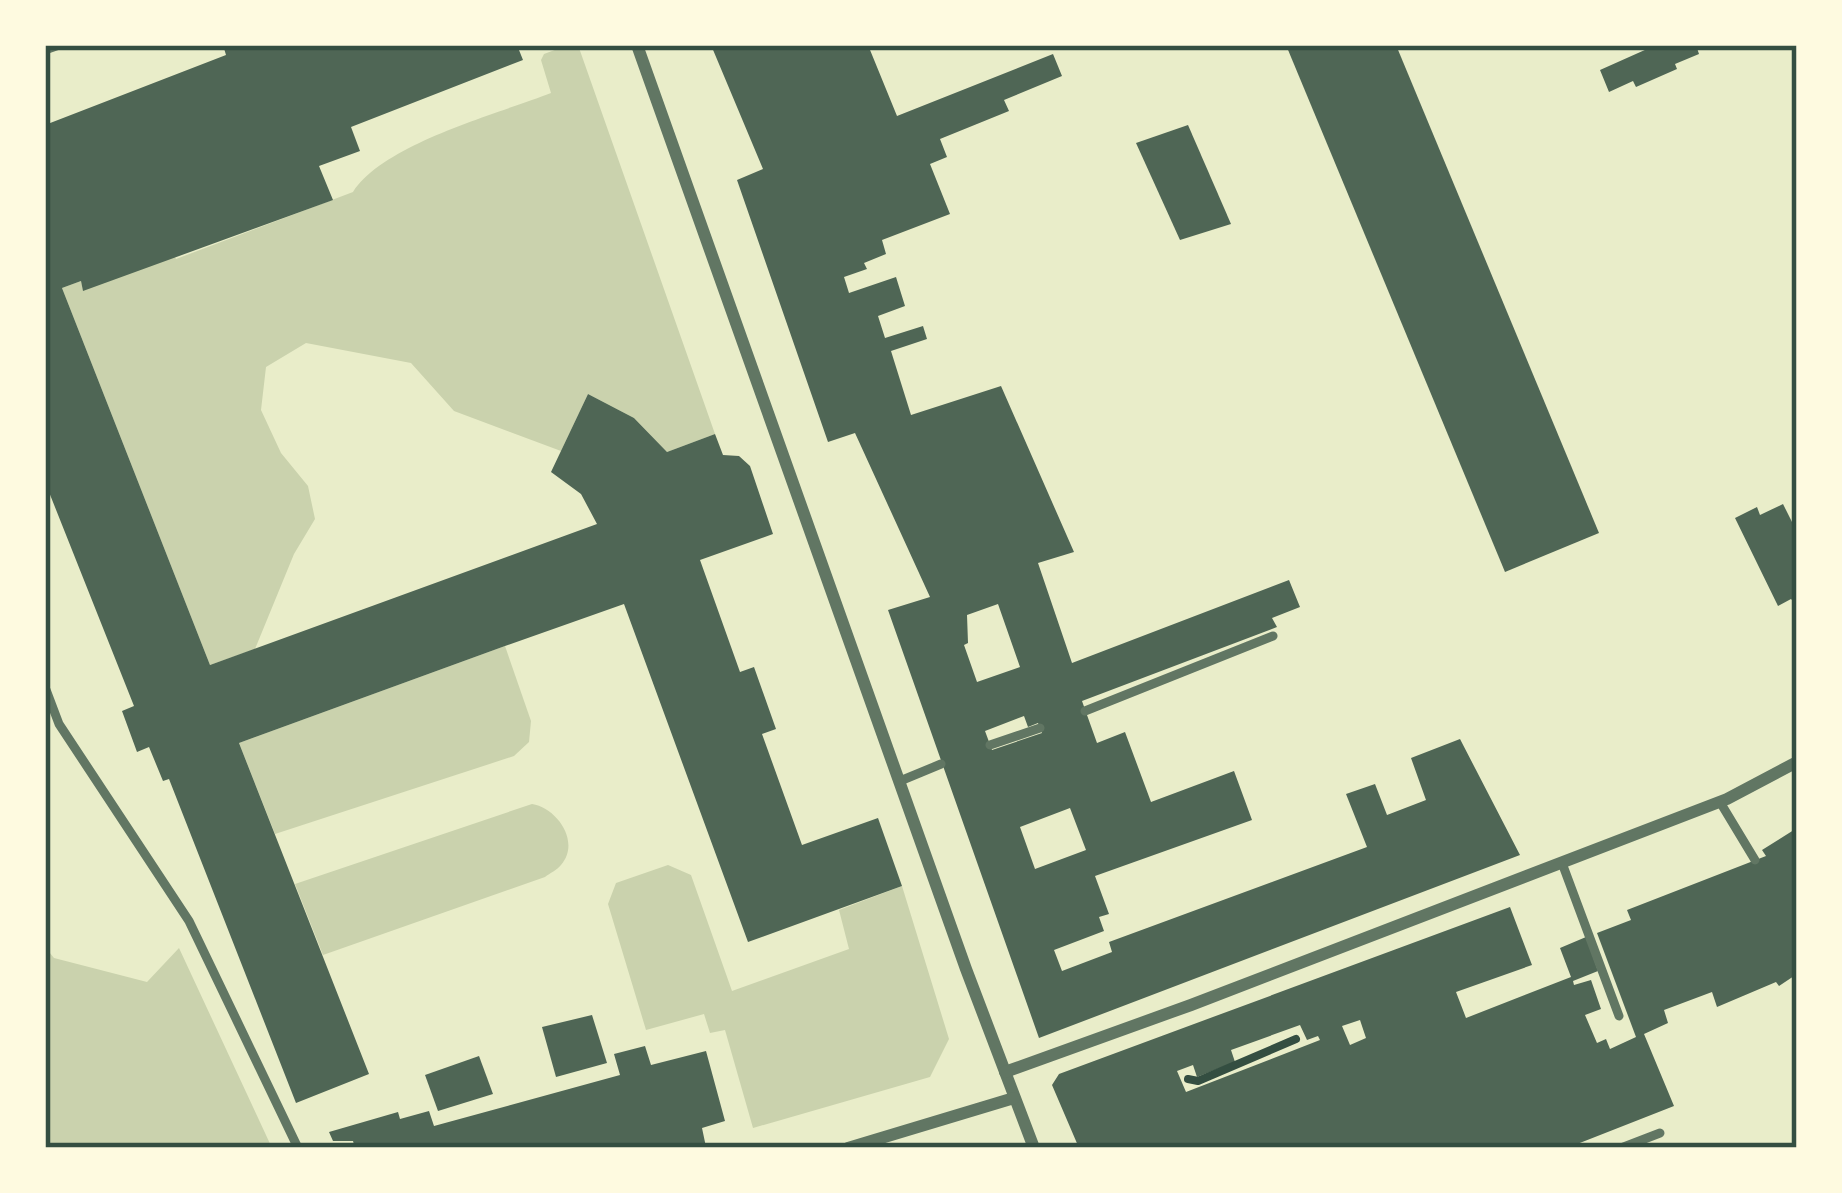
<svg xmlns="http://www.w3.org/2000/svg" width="1842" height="1193" font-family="Georgia,serif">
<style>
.green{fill:#cad2ad}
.building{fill:#4f6655;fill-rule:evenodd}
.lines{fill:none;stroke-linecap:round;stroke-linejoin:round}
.path{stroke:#344e41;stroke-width:8}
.service{stroke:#617663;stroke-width:9}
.minor{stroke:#617663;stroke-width:12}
.neatline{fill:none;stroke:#344e41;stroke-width:4.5}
</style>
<rect width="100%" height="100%" fill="#e9edc9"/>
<g class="green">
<path d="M568,45h10l137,389 -48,18 -33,-34 -46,-24 -27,57 -107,-40 -43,-48 -105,-20 -40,24 -5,43 20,43 27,33 7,33 -21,35 -39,95 -45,16 -148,-377 19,-7 2,9 91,-35 2,4 177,-67c30,-48 144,-78 198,-99l-10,-33 3,-6z"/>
<polygon points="505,646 531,721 529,742 514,756 275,834 239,743"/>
<path d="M532,804c25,4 49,38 29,61 -4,5 -11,8 -16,12l-222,78 -28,-71z"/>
<polygon points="668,865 691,875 732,991 849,949 839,910 902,886 949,1039 930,1077 753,1128 725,1030 710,1033 704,1014 646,1030 608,904 616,883"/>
<polygon points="45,947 54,958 147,982 179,948 272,1148 45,1148"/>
</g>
<g class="building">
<polygon points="223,45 517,45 523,60 351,127 360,151 319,166 333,200 83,291 81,281 62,288 210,665 597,524 581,494 551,472 588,394 634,418 667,452 715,434 723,455 739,456 750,466 773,534 700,560 740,672 754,667 776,729 762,734 802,845 878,818 902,886 748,942 624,604 505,646 239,743 369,1074 296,1103 169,779 163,781 149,747 137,752 122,711 134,706 45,482 45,125 226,55"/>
<path d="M711,45h157l29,71 156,-62 9,22 -58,24 5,11 -69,28 7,18 -17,7 20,50 -68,26 4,14 -22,9 3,6 -23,8 5,16 47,-16 9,29 -27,10 7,22 38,-12 4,13 -36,12 20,64 90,-29 73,166 -36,11 34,100 217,-83 11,27 -28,11 5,9 -195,74 15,42 28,-11 26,70 83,-31 18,49 -157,56 14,38 -10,3 5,14 -50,19 8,21 50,-19 -3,-10 258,-95 -21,-53 29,-10 12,31 39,-15 -15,-42 49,-19 60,116 -481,183 -151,-428 42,-13 -75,-164 -27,9 -91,-262 26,-11zM998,604l22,63 -43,15 -13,-37 4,-2 -1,-28zM1024,716l4,11 10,-4 4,10 -50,17 -7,-19zM1070,808l16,42 -51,19 -15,-42z"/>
<polygon points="1286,45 1396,45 1599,533 1505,572"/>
<polygon points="1656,45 1696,45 1699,54 1675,64 1677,69 1636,87 1633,81 1609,92 1600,70"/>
<polygon points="1188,125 1231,224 1180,240 1136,143"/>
<polygon points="1783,504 1797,532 1797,605 1791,599 1778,606 1735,518 1757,507 1760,515"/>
<path d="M1797,828v146l-18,12 -3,-4 -59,25 -5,-15 -48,18 4,13 -24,11 30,72 -107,42h-488l-27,-63 7,-11 451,-167 22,58 -76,27 10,26 105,-41 -11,-29 26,-11 12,34 -25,10 1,4 17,-5 10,29 -16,6 12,28 9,-4 4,10 26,-12 -39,-104 34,-13 -4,-10 139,-54 -4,-6zM1360,1020l6,18 -16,7 -8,-19zM1300,1025l7,15 11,-4 2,4 -134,52 -9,-21 16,-6 4,12 38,-15 -4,-12z"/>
<polygon points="592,1015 607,1063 556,1077 542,1027"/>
<polygon points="645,1046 651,1065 706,1051 725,1121 702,1128 706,1147 355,1148 353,1141 333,1141 329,1132 398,1112 400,1119 429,1111 434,1126 620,1075 614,1054"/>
<polygon points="479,1056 493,1094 438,1111 425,1075"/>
</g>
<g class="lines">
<polyline class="path" points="1188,1079 1198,1081 1296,1039"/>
<g class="service">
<polyline points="45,50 59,45"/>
<polyline points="45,687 59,724 189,921 298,1148"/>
<polyline points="1085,711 1273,636"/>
<polyline points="990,745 1040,728"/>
<polyline points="900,781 941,764"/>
<polyline points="1720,802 1755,860"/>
<polyline points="1562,863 1619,1016"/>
<polyline points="1621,1148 1660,1133"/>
</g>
<g class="minor">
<polyline points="637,45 966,969 1034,1148"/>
<polyline points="1005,1072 1191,1005 1727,799 1797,762"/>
<polyline points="848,1148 1014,1098"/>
</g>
</g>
<rect width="1842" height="1193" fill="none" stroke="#fefae0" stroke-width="96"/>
<rect x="48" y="48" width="1746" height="1097" class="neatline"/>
</svg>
